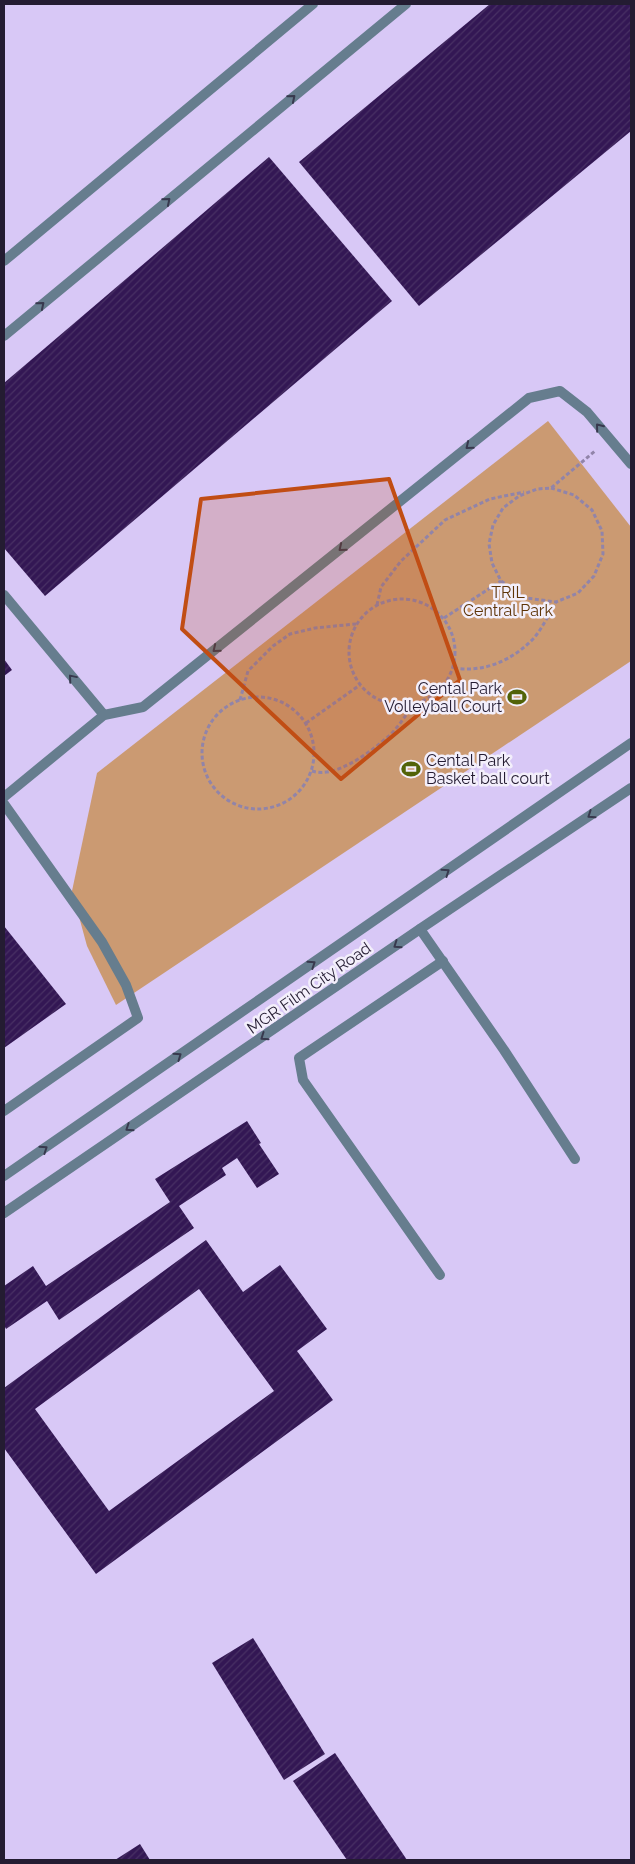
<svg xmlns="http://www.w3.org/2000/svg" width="635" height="1864" font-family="Raleway,sans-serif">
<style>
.park{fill:#cb9a72}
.building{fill:url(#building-hatch);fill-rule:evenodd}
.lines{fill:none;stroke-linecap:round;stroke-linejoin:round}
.path{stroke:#9184a9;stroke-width:3;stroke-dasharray:4 2.5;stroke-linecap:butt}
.lane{stroke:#667d8e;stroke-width:10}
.oneway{stroke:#38394e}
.marked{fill:#c14d14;fill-opacity:0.2;stroke:#c14d14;stroke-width:4;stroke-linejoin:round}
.labels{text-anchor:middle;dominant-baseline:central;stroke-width:5;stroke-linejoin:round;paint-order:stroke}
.park-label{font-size:16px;fill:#5e3407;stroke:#f3effb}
.poi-label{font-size:16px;fill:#241c32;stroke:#f3effb;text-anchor:end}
.street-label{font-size:16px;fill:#241c32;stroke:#f3effb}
</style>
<defs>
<pattern id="building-hatch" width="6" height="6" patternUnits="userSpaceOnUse" patternTransform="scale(1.25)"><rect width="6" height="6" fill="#331754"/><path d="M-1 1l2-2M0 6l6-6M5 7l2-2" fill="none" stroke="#483064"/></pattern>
</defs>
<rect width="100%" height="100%" fill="#d8c8f6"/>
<polygon class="park" points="548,421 631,527 631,661 116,1005 87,946 72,891 97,773"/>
<g class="building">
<polygon points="490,4 631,4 631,131 419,306 299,162"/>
<polygon points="269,157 392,301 45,596 4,548 4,383"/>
<polygon points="4,659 12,670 4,676"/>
<polygon points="4,926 66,1004 4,1048"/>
<polygon points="247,1121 261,1143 259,1144 279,1174 257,1188 237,1158 222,1168 226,1175 179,1206 194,1228 59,1320 47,1301 6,1329 4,1325 4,1286 33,1266 46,1286 170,1202 155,1179"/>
<path d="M206,1240l37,52 37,-27 47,64 -30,22 36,49 -237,174 -92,-126v-60zM199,1289l75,102 -165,120 -74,-102z"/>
<polygon points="253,1638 325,1754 284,1780 212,1663"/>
<polygon points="335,1753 407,1860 347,1860 293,1781"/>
<polygon points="140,1844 150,1860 115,1860"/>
</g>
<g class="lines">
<g class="path">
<polyline points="551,488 574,495 592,510 602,531 603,554 594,576 578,593 556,602 526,598 501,581 492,563 489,544 493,525 503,508 519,496 537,489 551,488 595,451"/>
<circle cx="402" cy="652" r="53"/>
<polyline points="377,605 381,587 401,561 445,520 490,499 524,492"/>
<polyline points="444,618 501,581"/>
<path d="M454,668c30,5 59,-8 80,-30 9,-11 15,-24 22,-36"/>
<circle cx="258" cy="753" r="56"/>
<polyline points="240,700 248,671 273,646 290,634 315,628 356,624"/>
<polyline points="306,723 360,685"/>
<path d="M312,771c24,8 60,-20 78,-36 9,-9 16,-20 23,-30"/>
</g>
<g class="lane">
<polyline points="4,261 313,4"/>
<polyline points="4,336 406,4"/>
<polyline points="4,595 104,715"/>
<polyline points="4,797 104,715 143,707 529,398 560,391 587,412 631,464"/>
<polyline points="4,804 102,942 126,985 138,1018 4,1111"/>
<polyline points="420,929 504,1050 575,1159"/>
<polyline points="4,1176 631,743"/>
<polyline points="4,1213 420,929 631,788"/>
<polyline points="440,1275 303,1080 299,1058 443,961"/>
</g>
</g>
<defs><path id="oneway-chevron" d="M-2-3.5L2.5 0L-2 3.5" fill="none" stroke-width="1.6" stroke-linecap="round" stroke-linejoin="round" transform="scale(1.25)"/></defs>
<g class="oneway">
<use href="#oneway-chevron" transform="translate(292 98) rotate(-40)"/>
<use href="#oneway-chevron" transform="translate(167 201) rotate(-40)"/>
<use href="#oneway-chevron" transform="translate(41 305) rotate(-40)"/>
<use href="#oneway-chevron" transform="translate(599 427) rotate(-129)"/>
<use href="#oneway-chevron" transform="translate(469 446) rotate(141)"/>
<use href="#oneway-chevron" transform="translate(342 548) rotate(141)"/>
<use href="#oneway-chevron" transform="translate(216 649) rotate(141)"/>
<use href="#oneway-chevron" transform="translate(72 678) rotate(-130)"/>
<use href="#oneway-chevron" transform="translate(591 815) rotate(146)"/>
<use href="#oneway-chevron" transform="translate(446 872) rotate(-35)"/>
<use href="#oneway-chevron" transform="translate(397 945) rotate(145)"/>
<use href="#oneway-chevron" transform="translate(312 964) rotate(-34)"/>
<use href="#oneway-chevron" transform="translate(264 1037) rotate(145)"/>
<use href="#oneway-chevron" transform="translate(178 1056) rotate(-35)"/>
<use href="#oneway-chevron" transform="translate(129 1128) rotate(146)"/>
<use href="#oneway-chevron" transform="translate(44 1149) rotate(-34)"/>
</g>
<path class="marked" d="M389,479l71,201 -119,99 -159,-150 19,-130z"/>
<defs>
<g id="stadium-bare" transform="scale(1.5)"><path d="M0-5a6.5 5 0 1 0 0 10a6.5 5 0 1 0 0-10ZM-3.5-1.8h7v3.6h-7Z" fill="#526309" stroke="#f3effb" stroke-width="2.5" paint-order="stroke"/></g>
</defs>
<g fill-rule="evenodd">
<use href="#stadium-bare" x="517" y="697"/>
<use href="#stadium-bare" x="411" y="769"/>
</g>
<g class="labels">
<g class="park-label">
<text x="508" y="592">TRIL<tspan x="508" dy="18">Central Park</tspan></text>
</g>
<g class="poi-label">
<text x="502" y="688">Cental Park<tspan x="502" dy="18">Volleyball Court</tspan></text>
<text x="426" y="760" text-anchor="start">Cental Park<tspan x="426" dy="18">Basket ball court</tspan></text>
</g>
<g class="street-label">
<text transform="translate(309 988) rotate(-35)">MGR Film City Road</text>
</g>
</g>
<rect width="635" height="1864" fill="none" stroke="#241c32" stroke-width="10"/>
</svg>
